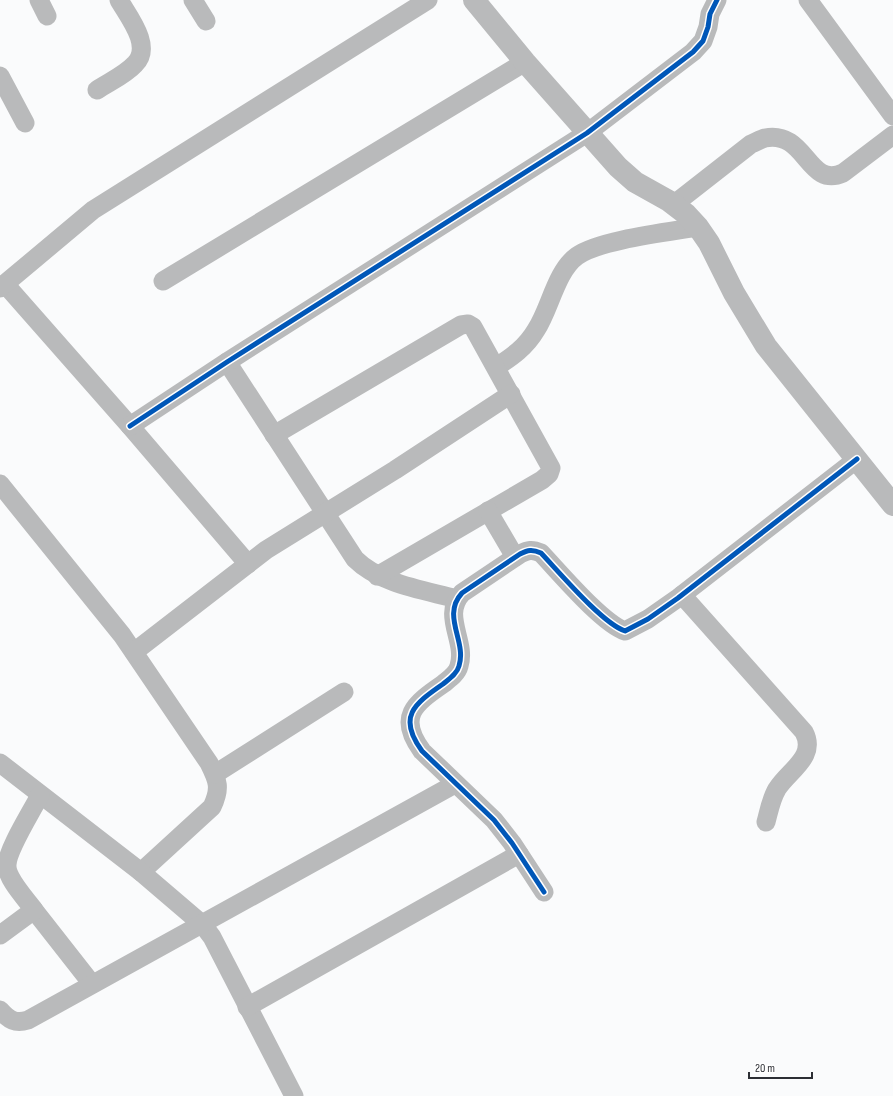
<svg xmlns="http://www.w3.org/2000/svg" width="893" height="1096" font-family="'Sofia Sans Condensed',sans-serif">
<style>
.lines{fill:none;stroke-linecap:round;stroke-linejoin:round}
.minor{stroke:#b9babb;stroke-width:19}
.tertiary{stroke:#b9babb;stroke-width:22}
.cycleway-casing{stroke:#fff;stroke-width:8}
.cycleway{stroke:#0057b8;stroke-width:5}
</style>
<rect width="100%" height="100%" fill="#fafbfc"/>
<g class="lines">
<g class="minor">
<polyline points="39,0 47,16"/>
<polyline points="193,0 206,21"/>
<polyline points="808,0 893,116"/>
<polyline points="0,76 25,123"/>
<path d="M97,90c12,-8 28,-15 38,-26 18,-18 -7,-48 -16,-64"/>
<path d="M673,205l78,-61c5,-2 10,-5 14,-6 42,-8 42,51 78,35l50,-38"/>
<polyline points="163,281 525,62"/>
<polyline points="5,284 130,426 248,564"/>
<polyline points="0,288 93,210 428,0"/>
<path d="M227,362l128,197c25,25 69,31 102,40"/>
<path d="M496,367c16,-10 30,-20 40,-37 14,-21 20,-59 41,-74 22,-16 92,-24 121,-29"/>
<polyline points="130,426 227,362 587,133 693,52 703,41 708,27 710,14 717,0"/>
<polyline points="274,435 461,325 468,324 473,327 551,468 549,474 542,480 377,576"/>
<path d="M0,484l122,151 87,128c9,18 12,25 3,44l-71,65"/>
<polyline points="488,511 515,557"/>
<path d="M682,595l122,137c13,25 -15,38 -27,57 -6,10 -8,22 -11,33"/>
<polyline points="134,652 266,550 395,470 511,394"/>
<polyline points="0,763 141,872 203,925 212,937 294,1096"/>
<polyline points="215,774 344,692"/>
<path d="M544,892l-32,-49 -18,-23 -72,-69c-25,-34 -8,-47 21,-67 6,-5 14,-10 16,-18 8,-25 -18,-50 3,-73l58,-39c8,-4 12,-5 21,-1 19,20 61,70 84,78l23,-12 30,-21 179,-139"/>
<polyline points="34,910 92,984"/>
<path d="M0,935l34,-25c-8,-11 -28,-32 -27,-45 0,-15 25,-54 33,-70"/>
<polyline points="247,1007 519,854"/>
<path d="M0,1010c9,10 15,14 28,10l427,-236"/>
</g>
<polyline class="tertiary" points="474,0 525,62 618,167 635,182 669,201 686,214 698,227 709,243 734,293 766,346 893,505"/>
<g class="cycleway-casing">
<g id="cycleway">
<polyline points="130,426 227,362 587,133 693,52 703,41 708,27 710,14 717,0"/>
<path d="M544,892l-32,-49 -18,-23 -72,-69c-25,-34 -8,-47 21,-67 6,-5 14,-10 16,-18 8,-25 -18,-50 3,-73l58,-39c8,-4 12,-5 21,-1 19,20 61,70 84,78l23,-12 30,-21 179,-139"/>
</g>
</g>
<use href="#cycleway" class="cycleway"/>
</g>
<path d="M749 1072v6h63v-6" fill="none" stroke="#2c2e34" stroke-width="2"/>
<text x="755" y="1072" font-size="12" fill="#2c2e34" stroke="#ffffff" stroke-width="3" paint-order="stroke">20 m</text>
</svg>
